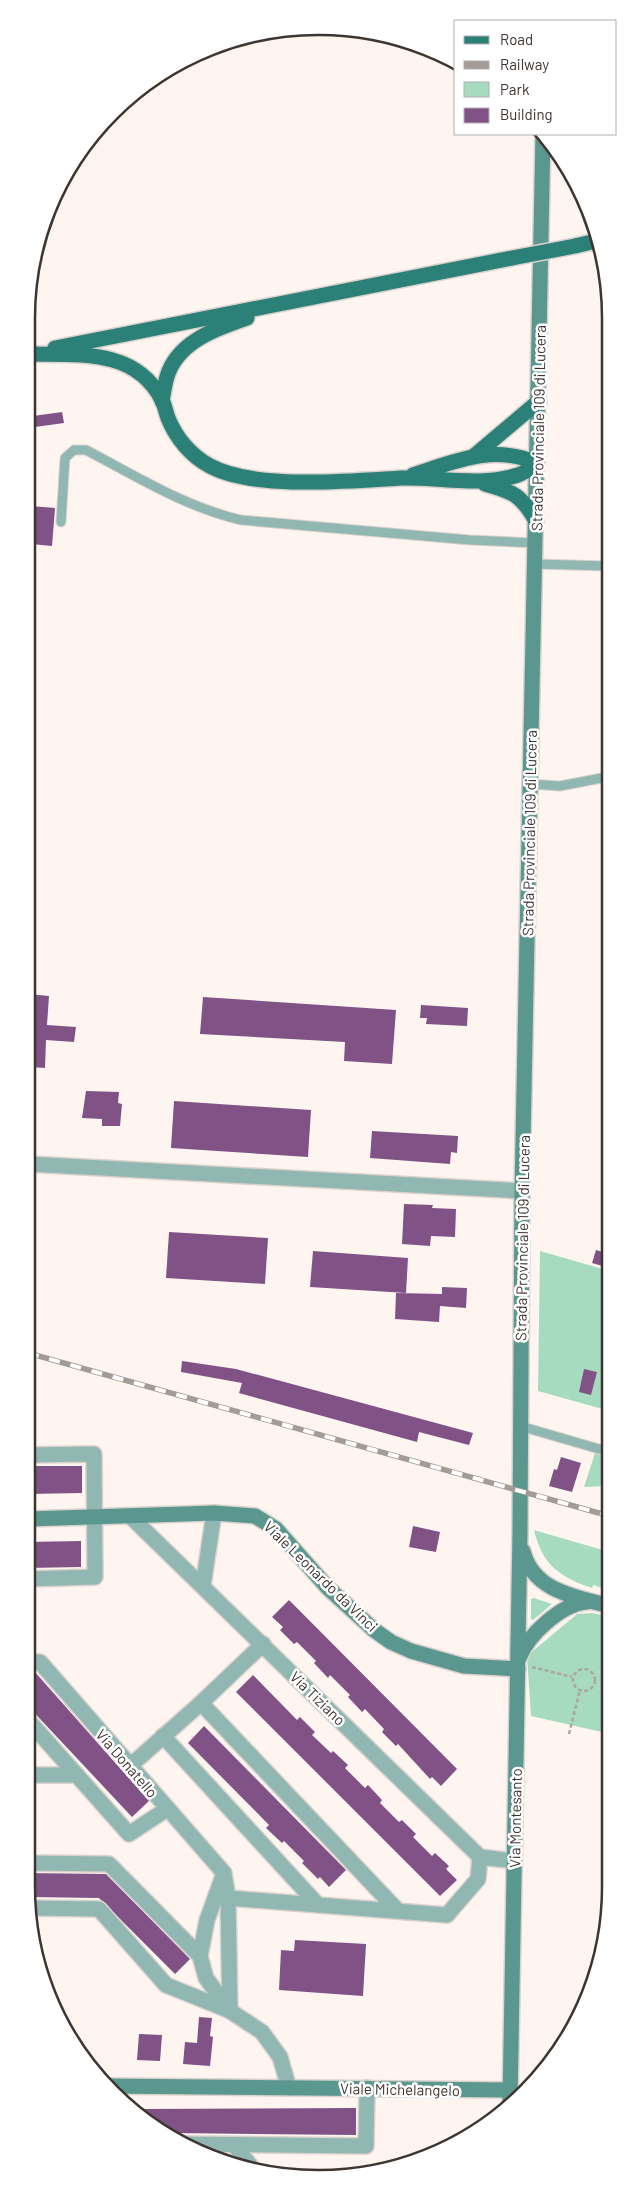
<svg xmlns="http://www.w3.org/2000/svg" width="637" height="2205" font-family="Barlow,sans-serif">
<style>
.green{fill:#a6dbc0}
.building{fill:#815285}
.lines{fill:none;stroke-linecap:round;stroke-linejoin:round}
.lane-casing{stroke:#dbd2ce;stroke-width:11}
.street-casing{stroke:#dbd2ce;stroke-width:18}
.secondary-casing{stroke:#dbd2ce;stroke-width:18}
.primary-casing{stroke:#dbd2ce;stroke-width:18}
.path{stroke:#aea5a1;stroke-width:2.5;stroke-dasharray:4 2.5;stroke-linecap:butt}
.lane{stroke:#90b7b1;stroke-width:9}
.street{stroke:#90b7b1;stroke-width:15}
.secondary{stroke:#5a978f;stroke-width:15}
.primary{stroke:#2b8077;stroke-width:15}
.rail-casing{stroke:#a49b97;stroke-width:5.5}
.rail{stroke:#fff;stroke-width:4;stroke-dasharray:11;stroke-linecap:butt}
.primary-bridge-casing{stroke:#dbd2ce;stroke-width:18;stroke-linecap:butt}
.primary-bridge{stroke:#2b8077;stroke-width:15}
.labels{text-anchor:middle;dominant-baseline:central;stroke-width:5;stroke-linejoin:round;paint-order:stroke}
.street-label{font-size:15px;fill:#3e3531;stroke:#fff}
.rim{fill:none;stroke:#3e3531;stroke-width:2.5}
</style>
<rect width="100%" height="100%" fill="#fef5f1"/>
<g class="green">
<polygon points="540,1251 606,1270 606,1410 538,1391"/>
<polygon points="595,1453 606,1457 606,1486 584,1487"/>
<path d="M534,1530l72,21v38l-13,-4 -1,3c-33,-11 -50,-24 -58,-58z"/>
<polygon points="534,1598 552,1604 533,1620 531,1619 531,1599"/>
<polygon points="592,1613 606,1616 606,1733 531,1716 527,1656 577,1614"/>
</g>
<g class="building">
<polygon points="62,412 64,423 35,427 33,416"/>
<polygon points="31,506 55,508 52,546 31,544"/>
<polygon points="29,994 49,996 47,1025 76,1027 74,1042 46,1040 45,1068 29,1067"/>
<polygon points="203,997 396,1010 392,1064 344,1061 345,1042 200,1034"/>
<polygon points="421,1005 468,1008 467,1026 426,1024 427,1018 420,1018"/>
<polygon points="86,1091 119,1092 118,1103 122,1104 120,1126 102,1126 102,1119 82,1118"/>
<polygon points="174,1101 311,1110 308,1157 171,1148"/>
<polygon points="372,1131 458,1136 457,1153 451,1152 450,1164 370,1158"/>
<polygon points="404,1204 433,1205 432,1208 456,1209 455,1237 431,1236 430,1246 402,1244"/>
<polygon points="169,1232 268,1238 265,1284 166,1278"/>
<polygon points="596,1250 606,1253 606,1267 592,1263"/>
<polygon points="313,1251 408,1258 406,1293 310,1287"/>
<polygon points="442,1287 467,1288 466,1308 440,1306 439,1322 395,1319 396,1293 442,1294"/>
<polygon points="182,1361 236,1369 473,1433 469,1445 419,1432 417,1442 239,1393 242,1383 181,1372"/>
<polygon points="584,1369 597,1372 591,1395 579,1392"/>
<polygon points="561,1457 581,1463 572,1492 549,1486 554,1469 557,1470"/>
<polygon points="28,1466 82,1466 82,1493 28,1494"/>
<polygon points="413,1526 440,1532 436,1552 409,1547"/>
<polygon points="81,1541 81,1567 27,1568 27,1542"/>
<polygon points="289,1600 457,1769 441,1786 432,1777 430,1779 398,1744 396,1746 382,1732 384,1729 365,1709 362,1712 348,1697 350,1695 330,1675 328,1678 314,1663 316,1661 297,1642 294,1644 280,1630 283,1627 272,1617"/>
<polygon points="27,1671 34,1671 149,1801 132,1817 27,1705"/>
<polygon points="253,1675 297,1720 300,1717 315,1732 312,1735 331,1753 333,1751 348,1765 345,1768 365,1788 368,1785 382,1800 380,1803 399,1822 402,1820 416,1834 413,1837 432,1856 435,1853 449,1866 446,1869 457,1880 440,1896 236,1692"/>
<polygon points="204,1726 346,1870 329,1887 320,1877 318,1879 302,1863 304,1861 284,1841 282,1843 266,1828 269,1825 188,1743"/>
<polygon points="26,1873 106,1874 190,1959 175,1974 99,1898 28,1897"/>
<polygon points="295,1940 366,1944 363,1996 279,1990 281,1950 294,1951"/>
<polygon points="199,2017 212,2018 210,2036 213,2037 210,2066 183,2064 185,2042 197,2043"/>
<polygon points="139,2034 162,2035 160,2061 137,2060"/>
<polygon points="356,2108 356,2135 169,2133 138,2109"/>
</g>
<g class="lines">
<g class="lane-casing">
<g id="lane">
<path d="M61,522l4,-64 9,-8h12c50,26 99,57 155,70l229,20 66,3"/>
<polyline points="535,564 608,566"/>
<polyline points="530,784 560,786 607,777"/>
<polyline points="520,1426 606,1451"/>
</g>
</g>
<g class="street-casing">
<g id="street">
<polyline points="29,1164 522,1191"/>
<polyline points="130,1516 480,1857 514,1861"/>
<polyline points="27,1579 95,1577 94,1454 28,1455"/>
<polyline points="203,1586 214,1513"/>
<polyline points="27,1662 40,1662 224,1873 228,1898 230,2011"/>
<polyline points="201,1703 398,1911"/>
<polyline points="27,1719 129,1834 167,1809"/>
<polyline points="163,1736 318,1905"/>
<polyline points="130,1766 201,1703 263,1644"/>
<polyline points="27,1775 77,1775"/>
<polyline points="26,1863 109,1864 200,1956"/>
<polyline points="223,1876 207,1920 200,1956 206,1978 230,2011 262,2032 280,2057 289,2088"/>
<polyline points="228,1898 447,1915 478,1879 480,1857"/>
<polyline points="31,1908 99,1909 166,1985 228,2010"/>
<polyline points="184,2144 366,2146 367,2088"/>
<polyline points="234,2145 250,2165"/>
</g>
</g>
<g class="secondary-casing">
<g id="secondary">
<polyline points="28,1519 214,1513 255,1516 276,1529 328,1588 374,1630 391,1642 411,1651 464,1666 518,1669"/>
<path d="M523,1551c10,39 49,45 83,54"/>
<path d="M519,1658c9,-23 42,-54 68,-56"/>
<polyline points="107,2086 510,2090"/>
<polyline points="510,2103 520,1532 522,1191 543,134"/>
</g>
</g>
<g class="primary-casing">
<g id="primary">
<polyline points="575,246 596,241"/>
<polyline points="55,348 512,258"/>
<path d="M31,354c50,1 105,-5 131,46 3,6 4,13 6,18 8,20 23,38 42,48 44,24 140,15 191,12 40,-1 79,9 117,-3 7,-2 13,-8 19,-12"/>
<path d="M162,401c2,-10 3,-21 7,-30 13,-31 49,-43 78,-53"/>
<polyline points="474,456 539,401"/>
<path d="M413,475c43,-14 80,-31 124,-12"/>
<path d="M485,484c29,8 36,11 51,37"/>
</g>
</g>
<g class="path">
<polyline points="532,1667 572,1677"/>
<circle cx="584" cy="1680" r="11"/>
<polyline points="569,1734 580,1690"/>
</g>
<use href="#lane" class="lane"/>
<use href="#street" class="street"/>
<use href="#secondary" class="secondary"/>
<use href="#primary" class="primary"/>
<g class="rail-casing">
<polyline id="rail" points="28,1353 606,1515"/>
</g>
<use href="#rail" class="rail"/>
<g class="primary-bridge-casing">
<polyline id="primary-bridge" points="512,258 575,246"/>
</g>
<use href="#primary-bridge" class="primary-bridge"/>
</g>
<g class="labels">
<g class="street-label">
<text transform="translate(538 428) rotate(-89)">Strada Provinciale 109 di Lucera</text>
<text transform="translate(529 833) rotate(-89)">Strada Provinciale 109 di Lucera</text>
<text transform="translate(522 1238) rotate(-89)">Strada Provinciale 109 di Lucera</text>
<text transform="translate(321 1576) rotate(44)">Viale Leonardo da Vinci</text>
<text transform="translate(318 1698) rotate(44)">Via Tiziano</text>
<text transform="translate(127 1763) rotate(49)">Via Donatello</text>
<text transform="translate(515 1818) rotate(-89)">Via Montesanto</text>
<text transform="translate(400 2089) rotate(1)">Viale Michelangelo</text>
</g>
</g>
<path d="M0 0H637V2205H0ZM318 35H319A283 283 0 0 1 602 318V1887A283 283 0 0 1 319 2170H318A283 283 0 0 1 35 1887V318A283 283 0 0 1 318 35Z" fill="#fff" fill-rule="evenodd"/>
<path class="rim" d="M318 35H319A283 283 0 0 1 602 318V1887A283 283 0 0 1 319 2170H318A283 283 0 0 1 35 1887V318A283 283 0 0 1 318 35Z"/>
<rect x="454" y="20" width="162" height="115" fill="#ffffff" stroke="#b2aead"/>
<rect x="464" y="36" width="25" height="8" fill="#2b8077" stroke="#b2aead"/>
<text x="500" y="45" font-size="15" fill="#3e3531">Road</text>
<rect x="464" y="61" width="25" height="8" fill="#a49b97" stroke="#b2aead"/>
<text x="500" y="70" font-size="15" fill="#3e3531">Railway</text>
<rect x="464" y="82" width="25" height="15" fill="#a6dbc0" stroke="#b2aead"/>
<text x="500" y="95" font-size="15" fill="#3e3531">Park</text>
<rect x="464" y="108" width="25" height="15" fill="#815285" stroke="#b2aead"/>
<text x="500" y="120" font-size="15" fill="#3e3531">Building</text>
</svg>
